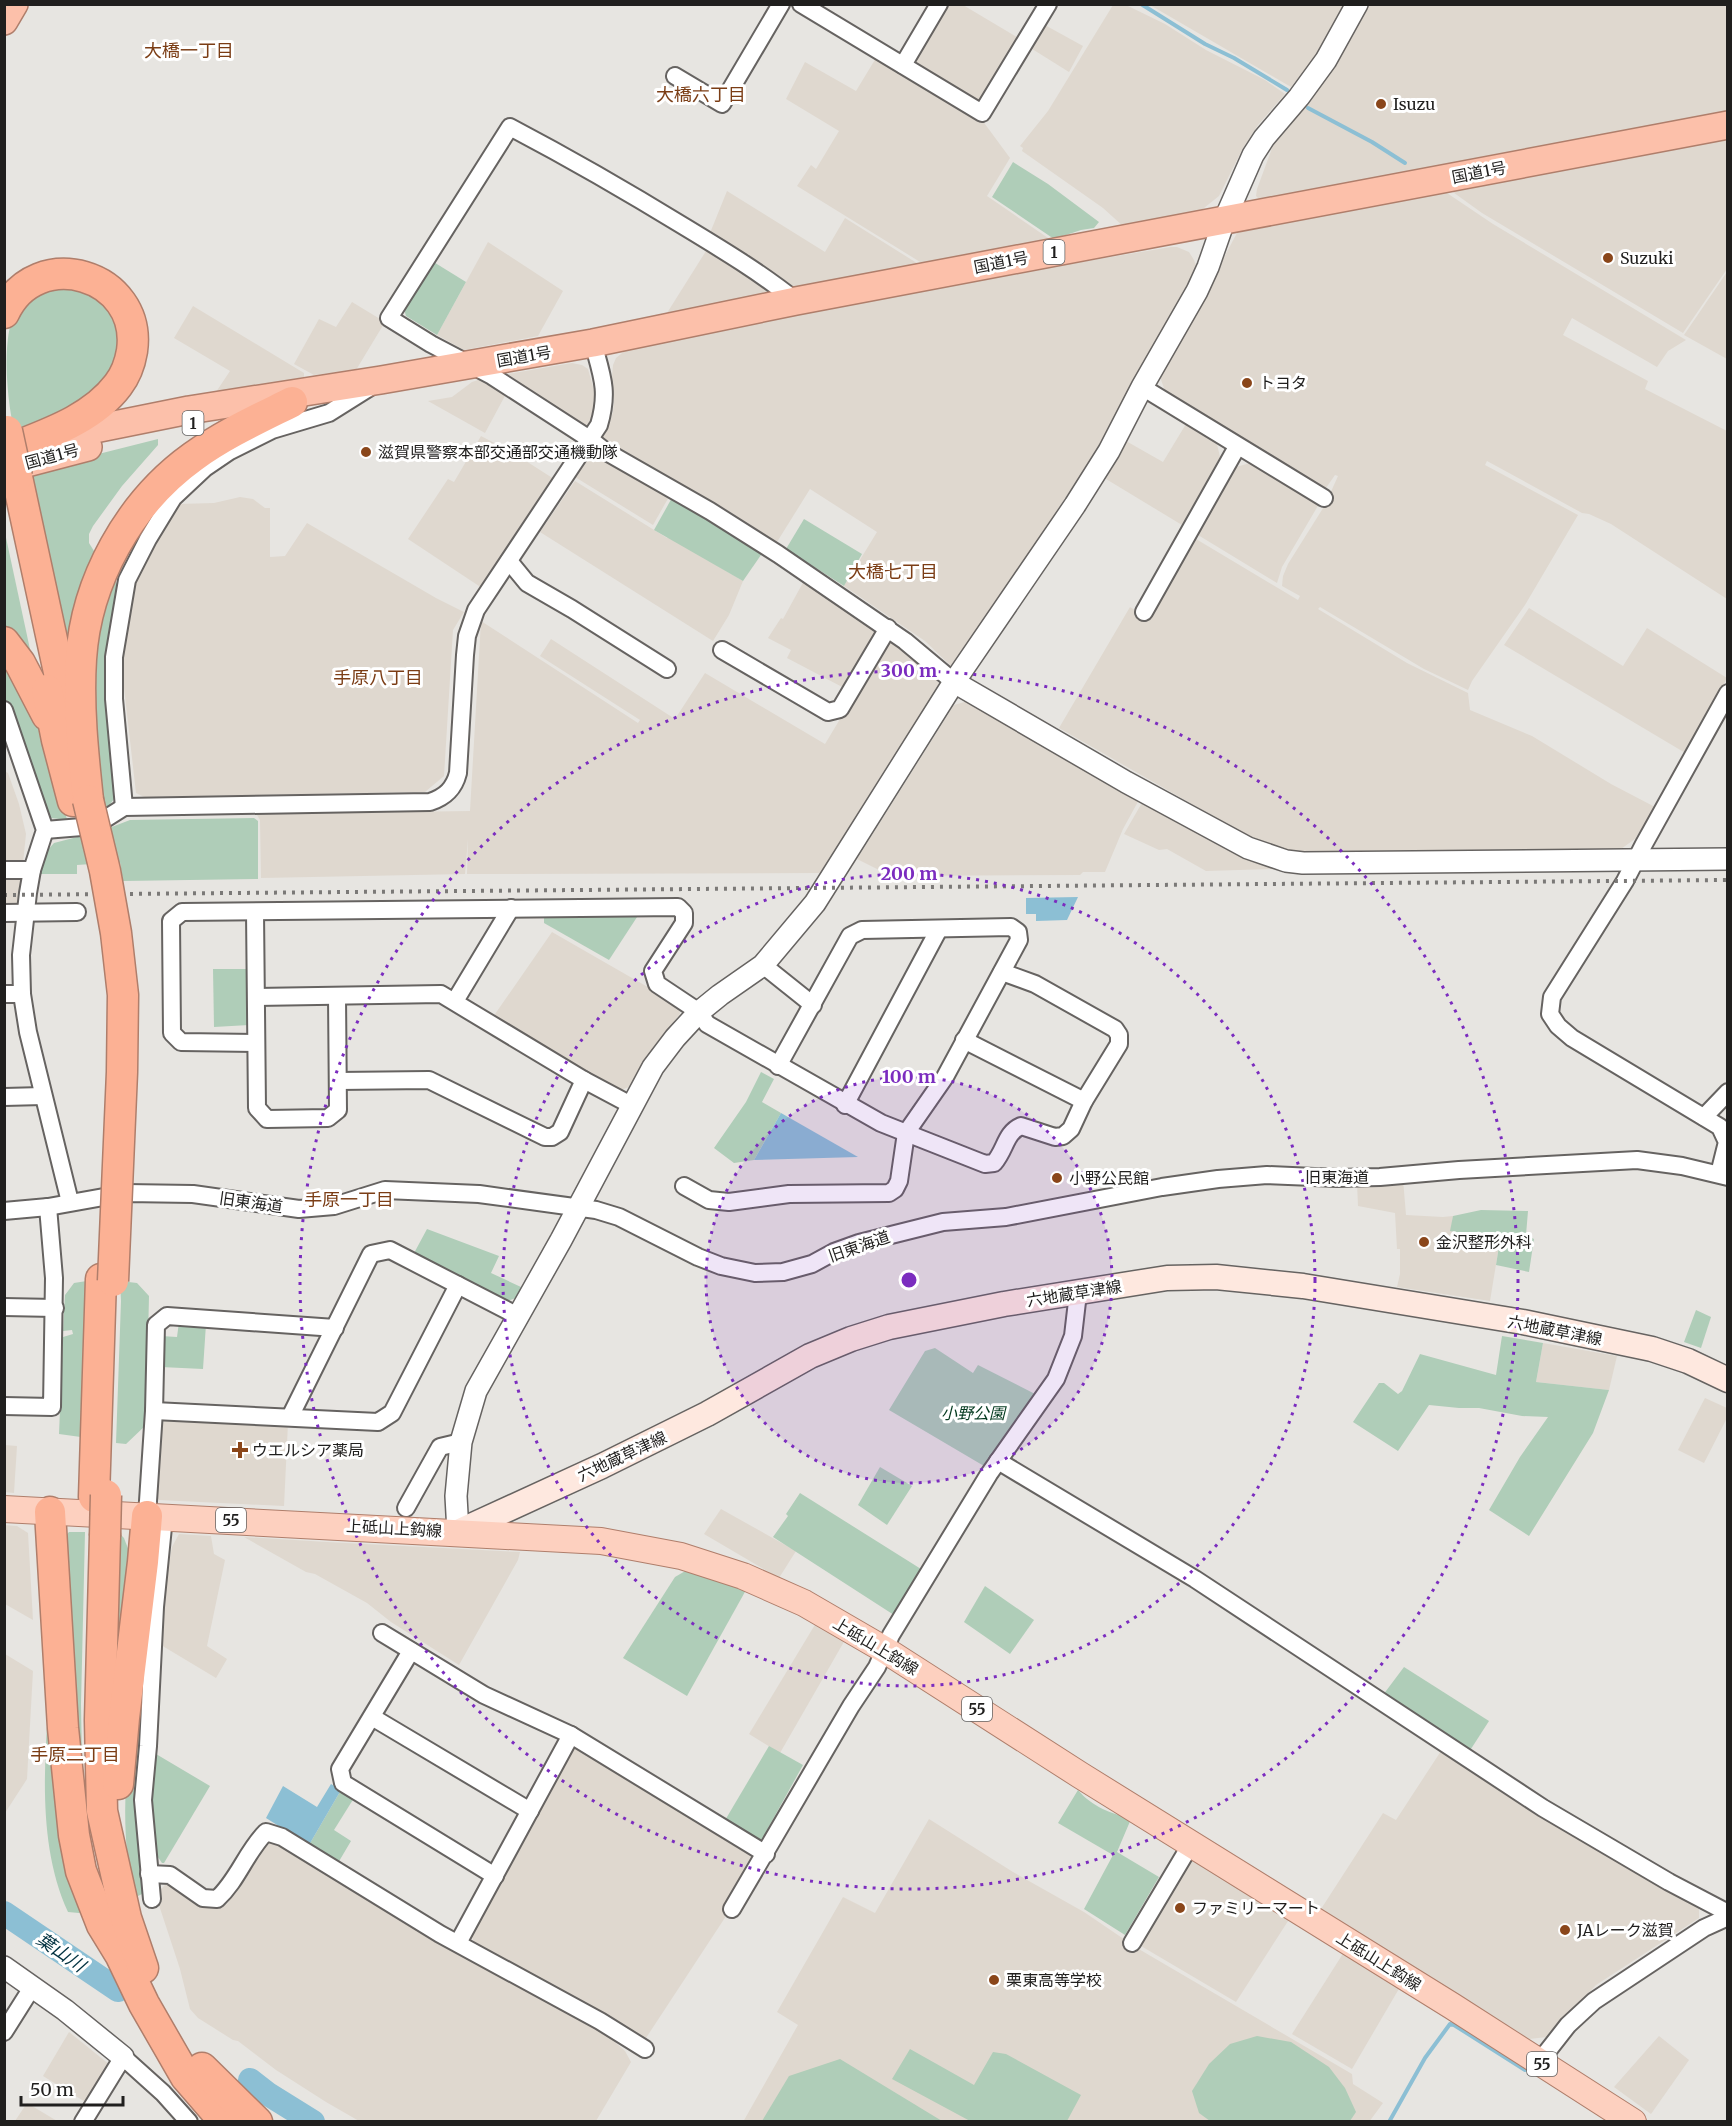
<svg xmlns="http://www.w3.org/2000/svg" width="1732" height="2126" font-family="Merriweather,'Noto Sans JP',serif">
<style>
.built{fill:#dfd8cf}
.green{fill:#afcdb8}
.water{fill:#8cbfd4}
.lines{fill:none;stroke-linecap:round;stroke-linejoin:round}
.stream{stroke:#8cbfd4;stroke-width:4}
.river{stroke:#8cbfd4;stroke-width:24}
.minor-casing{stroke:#666361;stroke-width:20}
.tertiary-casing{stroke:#666361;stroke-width:24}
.secondary-casing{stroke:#666361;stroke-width:27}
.primary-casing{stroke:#af7e6b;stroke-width:28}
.trunk-casing{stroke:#af7e6b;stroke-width:30}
.motorway-casing{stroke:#af7e6b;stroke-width:33}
.minor{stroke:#fff;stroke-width:16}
.tertiary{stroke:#fff;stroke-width:21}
.secondary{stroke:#fee8df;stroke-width:24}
.primary{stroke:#fdd0bf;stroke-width:26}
.trunk{stroke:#fcc0aa;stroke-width:27}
.motorway{stroke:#fcb194;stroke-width:30}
.rail{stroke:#7b7977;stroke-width:4;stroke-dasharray:3 6;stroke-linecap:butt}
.motorway-bridge-casing{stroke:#af7e6b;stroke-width:33;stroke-linecap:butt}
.motorway-bridge{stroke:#fcb194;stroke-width:30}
.ring{fill:none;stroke:#7b2cbf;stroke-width:3;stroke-dasharray:3 6}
.poi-dot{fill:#8a461a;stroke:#fff;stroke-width:2}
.labels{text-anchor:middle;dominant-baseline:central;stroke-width:6;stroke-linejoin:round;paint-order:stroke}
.shield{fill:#fff;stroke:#636262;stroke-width:1.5}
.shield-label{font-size:15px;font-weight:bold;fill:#201f1e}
.poi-label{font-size:16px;fill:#201f1e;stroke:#fff;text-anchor:start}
.street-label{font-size:16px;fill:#201f1e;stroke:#fff}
.park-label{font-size:16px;font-style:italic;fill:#043a1f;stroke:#fff}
.neighbourhood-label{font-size:18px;fill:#7b3d15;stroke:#fff}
.water-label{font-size:18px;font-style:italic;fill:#003140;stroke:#fff}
.centre{fill:#7b2cbf;stroke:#fff;stroke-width:3}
.ring-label{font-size:18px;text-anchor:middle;font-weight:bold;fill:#7b2cbf;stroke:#fff;stroke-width:6;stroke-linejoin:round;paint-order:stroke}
</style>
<rect width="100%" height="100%" fill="#e7e5e1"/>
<g class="built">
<polygon points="946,5 963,5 1020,39 982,100 976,102 915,65 914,59"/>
<polygon points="1113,5 1126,5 1165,24 1206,50 1265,80 1285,94 1258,125 1243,148 1219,196 1199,212 1124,227 1103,208 1022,151 1023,148 1020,146 1048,111"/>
<polygon points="1150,5 1343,5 1316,57 1291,87"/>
<polygon points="1368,5 1727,5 1727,112 1260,200 1256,196 1257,189 1275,140 1288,122 1313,98"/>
<polygon points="1043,24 1083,46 1069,72 1029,47"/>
<polygon points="876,58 982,120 1010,158 987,196 1051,240 925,265 797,186 811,165 816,169 839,131 786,99 805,62 856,91"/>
<polygon points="1727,138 1727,269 1683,333 1482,213 1450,190"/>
<polygon points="727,191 825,252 845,218 920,265 789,290 712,240 710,233"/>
<polygon points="1444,191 1493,224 1686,340 1668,351 1657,367 1572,318 1563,335 1648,381 1645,389 1727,431 1727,599 1611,524 1589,514 1582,513 1487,461 1485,465 1578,515 1525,605 1472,681 1468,690 1424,669 1320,607 1318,609 1407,663 1468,693 1470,710 1532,736 1611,784 1655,807 1635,839 1618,851 1310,853 1283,849 1246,835 1059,728 1130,607 1149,619 1196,539 1298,600 1300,596 1282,586 1283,576 1288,564 1325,505 1338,476 1335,475 1326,488 1165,391 1160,377 1237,233"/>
<polygon points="488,242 563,291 538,336 464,350 437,335"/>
<polygon points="1171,247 1177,247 1189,252 1194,260 1197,268 1195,272 1091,464 1087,465 953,668 925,641 844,586 877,532 810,489 777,542 719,505 604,440 602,434 610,421 613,412 614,401 609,381 612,377 613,365 616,358 627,349 744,324 980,279"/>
<polygon points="706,251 770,290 771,293 667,313"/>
<polygon points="1727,272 1727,359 1684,335"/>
<polygon points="352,302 385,322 356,370 314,375 294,364 319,319 336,327"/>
<polygon points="193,306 304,373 304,377 283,381 268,389 214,395 230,371 174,338"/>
<polygon points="572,363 582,365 588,369 598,404 598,411 587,430 502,375"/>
<polygon points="484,378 507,392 485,433 428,401 452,397 472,382"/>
<polygon points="1186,424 1217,444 1220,457 1182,525 1106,479 1126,441 1163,462"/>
<polygon points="481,436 515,454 554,479 482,588 408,539 448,479 454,482"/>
<polygon points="596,454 670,495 653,525 575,477 589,455"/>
<polygon points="1250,463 1319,504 1282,567 1277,583 1198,535 1236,467"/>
<polygon points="575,481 667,538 669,537 743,581 729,615 713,641 540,532"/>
<polygon points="240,497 253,499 265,508 270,508 270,557 285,556 307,523 436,598 464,612 453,630 444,776 425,792 144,797 136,793 123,679 123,643 139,570 178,504 214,503"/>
<polygon points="805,579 876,628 878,636 846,689 787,658 791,650 768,638 781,618 783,619"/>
<polygon points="1529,608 1623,666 1647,628 1727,678 1687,754 1504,645"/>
<polygon points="481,621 638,723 640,720 540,656 551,639 675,719 705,673 825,744 890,636 936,676 940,686 821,873 467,874 468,839 465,874 261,878 260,820 257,815 259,814 470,811"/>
<polygon points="968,701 1140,798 1123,829 1105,872 1083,872 1080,875 883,876 881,871 857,859 954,705"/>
<polygon points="4,771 8,773 19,804 26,834 23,863 5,863"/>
<polygon points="1143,801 1251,860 1275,869 1206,871 1167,849 1159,850 1124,834"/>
<polygon points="4,875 23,875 24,885 18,905 5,905"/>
<polygon points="552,932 679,1005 680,1014 658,1041 629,1087 618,1091 493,1017"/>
<polygon points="1403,1179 1406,1215 1443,1217 1453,1216 1451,1231 1500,1240 1490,1301 1397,1287 1400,1274 1400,1249 1397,1249 1395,1213 1358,1206 1357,1183"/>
<polygon points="1543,1343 1617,1356 1609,1390 1536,1382"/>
<polygon points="1705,1398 1727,1408 1728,1416 1704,1463 1678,1450"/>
<polygon points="168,1417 288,1423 284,1506 159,1500 156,1496 159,1425"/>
<polygon points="5,1445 17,1446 14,1493 5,1492"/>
<polygon points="721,1509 796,1551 779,1578 704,1534"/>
<polygon points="4,1525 17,1526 28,1533 33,1620 5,1604"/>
<polygon points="179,1534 211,1536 214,1554 225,1560 207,1646 227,1659 216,1678 161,1645 164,1591 172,1547"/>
<polygon points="244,1537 327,1542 520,1552 518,1560 459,1665 391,1622 367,1603 315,1574 306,1572"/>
<polygon points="816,1623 845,1640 780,1753 749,1734"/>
<polygon points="5,1654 33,1671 27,1779 5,1813"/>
<polygon points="576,1745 752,1854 754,1861 730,1910 646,2038 474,1943 471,1933 568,1746"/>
<polygon points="1441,1751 1563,1829 1699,1904 1699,1918 1596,1985 1547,2037 1529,2039 1321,1909 1383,1813 1396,1820"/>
<polygon points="929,1819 1013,1872 1084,1912 1137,1948 1352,2074 1353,2084 1383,2103 1369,2122 743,2122 798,2025 777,2012 843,1897 875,1913"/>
<polygon points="270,1840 275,1841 594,2023 625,2051 631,2062 596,2121 359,2121 326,2102 276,2070 238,2041 233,2040 198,2018 190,2009 180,1969 156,1896 158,1892 165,1885 171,1885 208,1908 219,1908 227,1904 262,1846"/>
<polygon points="1193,1858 1290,1918 1236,2002 1141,1946"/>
<polygon points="1344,1952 1400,1987 1352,2069 1292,2034"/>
<polygon points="69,2032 110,2065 87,2103 43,2076"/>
<polygon points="1659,2036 1689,2060 1651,2114 1614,2087"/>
<polygon points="27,2103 57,2121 15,2121"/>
</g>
<g class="green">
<polygon points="1013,162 1048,184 1099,222 1094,228 1081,230 1054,239 992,197"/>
<polygon points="432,261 466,282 437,335 406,316 404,309"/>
<path d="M55,284l41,8 27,35 -13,57 -58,35 -38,10c-7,-30 -14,-100 5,-123 10,-8 25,-15 36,-22z"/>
<polygon points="158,439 158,445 122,486 93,526 89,534 89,543 99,559 69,685 23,473"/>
<polygon points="673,496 763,552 743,581 654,530"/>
<polygon points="804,519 862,554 844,586 786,549"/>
<polygon points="5,533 34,668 5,633"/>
<polygon points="110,572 119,588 106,673 108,717 116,792 114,799 106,810 91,777 84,683"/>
<polygon points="4,660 37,719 58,779 67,820 51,818 42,807 28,754 5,699"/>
<polygon points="254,818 258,821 258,879 123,881 120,862 77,865 77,874 40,874 41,865 46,852 54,843 104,830 130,820"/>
<polygon points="639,914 609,960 544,923 544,915"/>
<polygon points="213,969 248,969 249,1025 214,1027"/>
<polygon points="761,1072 774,1079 762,1102 781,1113 754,1160 734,1163 714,1148 746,1102"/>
<polygon points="1481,1210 1528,1211 1526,1235 1534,1239 1529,1272 1496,1265 1500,1240 1450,1231 1453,1216"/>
<polygon points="427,1229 499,1256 491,1273 521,1287 516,1298 504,1302 413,1255"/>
<polygon points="93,1280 88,1438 59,1434 63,1337 73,1334 72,1330 63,1331 65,1295 74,1283"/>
<polygon points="120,1281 137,1283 149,1296 146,1425 126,1444 116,1443 121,1301"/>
<polygon points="1696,1310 1711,1317 1701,1348 1684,1342"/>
<polygon points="179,1322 206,1324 203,1369 161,1367 161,1336 177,1337"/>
<polygon points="1502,1336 1543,1343 1536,1382 1609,1390 1593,1433 1529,1536 1489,1510 1520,1457 1548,1417 1522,1416 1479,1408 1459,1408 1429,1405 1398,1451 1353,1422 1379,1383 1384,1383 1398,1394 1402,1391 1420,1354 1496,1375"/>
<polygon points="935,1348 973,1373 978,1365 1037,1395 984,1466 889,1410 925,1351"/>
<polygon points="880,1467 912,1486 887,1525 858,1505"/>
<polygon points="800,1493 921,1569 894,1615 773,1537 788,1516 786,1514"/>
<polygon points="69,1532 85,1532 81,1704 82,1762 74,1762 62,1540"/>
<polygon points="114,1533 120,1534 124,1538 132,1559 121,1657 108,1695"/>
<polygon points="687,1570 746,1590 687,1696 623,1658 675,1577"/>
<polygon points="985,1586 1034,1620 1010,1654 964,1622"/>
<path d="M142,1643l2,54 -9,117 11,78 -12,6c-19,-88 -3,-168 8,-255z"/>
<polygon points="1404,1667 1489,1721 1469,1752 1383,1695"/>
<path d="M49,1697l39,212 -9,4 -11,-1c-30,-65 -24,-146 -19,-215z"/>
<polygon points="769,1746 803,1765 762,1839 758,1841 724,1822"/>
<polygon points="156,1754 210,1786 164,1863 162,1863 153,1850 150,1802"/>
<polygon points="341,1790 354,1798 334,1830 351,1841 338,1863 309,1845"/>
<path d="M1078,1790c14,17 33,23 53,29l-14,33 42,25 -34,58 -41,-26 29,-54 -55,-32z"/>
<polygon points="1257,2036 1291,2042 1329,2067 1345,2088 1356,2112 1350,2121 1210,2121 1199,2113 1192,2091 1209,2064 1230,2044"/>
<polygon points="910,2049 974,2085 993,2052 1006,2054 1081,2095 1067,2121 970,2121 892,2079"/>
<polygon points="840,2059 942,2121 762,2121 789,2076"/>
</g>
<g class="water">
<polygon points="1078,897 1067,920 1036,921 1036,914 1026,914 1026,898"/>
<polygon points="781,1113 858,1157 754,1160"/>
<polygon points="331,1784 341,1790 309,1845 266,1818 283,1786 317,1807"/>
</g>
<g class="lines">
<g class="stream">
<polyline points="1141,4 1205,44 1234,58 1287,90"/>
<polyline points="1308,108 1372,142 1405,163"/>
<polyline points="1389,2122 1425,2058 1450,2024 1454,2025 1525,2070"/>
</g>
<g class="river">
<polyline points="4,1913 118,1990"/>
<polyline points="250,2080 268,2094 313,2122"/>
</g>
<g class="minor-casing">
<g id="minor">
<polyline points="801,4 982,113 1048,4"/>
<polyline points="903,65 939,4"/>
<polyline points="675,76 722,104 781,4"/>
<path d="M796,301c-35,-28 -73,-51 -111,-74 -57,-35 -116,-69 -175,-100l-121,191 42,26 61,32 99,64 14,11 105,60 68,43 127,87 49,41"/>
<polyline points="1142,387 1324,498"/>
<polyline points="509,561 527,583 572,609 667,669"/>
<polyline points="1144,612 1237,447"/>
<polyline points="722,650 828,712 840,709 888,628"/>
<polyline points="4,710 45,830 32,870 28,893 21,955 22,994 28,1032 70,1202"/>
<polyline points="124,807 114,699 114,657 127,580 148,539 173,498 205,468 230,451 272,430 329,413 372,386"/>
<path d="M45,830l49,-4 30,-19 306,-5c15,-5 24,-13 28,-29l7,-118 2,-19 9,-26 123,-185c10,-34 3,-49 -6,-82"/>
<polyline points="4,870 32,870"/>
<polyline points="255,912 257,1108 267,1119 328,1118 338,1110 337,996"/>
<polyline points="4,913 77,912"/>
<polyline points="763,965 813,1005"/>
<polyline points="4,994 22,994"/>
<polyline points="256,997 441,994 584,1080 631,1105"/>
<polyline points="455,1001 511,908"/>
<polyline points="964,1040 1084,1101"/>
<path d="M256,1043l-75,-1 -9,-9 -1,-112 11,-9 496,-5 6,6v10l-31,48 4,13 42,28 8,12 174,99 104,41 9,-1c12,-14 11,-30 27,-37l34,11 8,-1 8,-7 13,-28 35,-57v-9l-4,-6 -80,-45 -33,-12"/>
<polyline points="338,1081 429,1080 545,1137 552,1137 560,1132 584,1080"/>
<polyline points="4,1097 43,1096"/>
<polyline points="845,1105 939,929"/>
<polyline points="1704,1117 1728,1092"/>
<polyline points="1719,1174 1727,1142 1720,1127 1572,1038 1558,1026 1550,1014 1552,997 1625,881 1644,844 1728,693"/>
<polyline points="684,1186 709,1200 729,1202 789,1194 889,1193 895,1189 899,1181 906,1133 945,1077 1019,940 1018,932 1011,927 862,930 850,936 778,1066"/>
<polyline points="4,1211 48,1207 126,1193 193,1194 299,1209 334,1206 385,1190 479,1194 596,1210 619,1217 698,1257 721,1266 755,1273 783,1272 812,1264 834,1252 859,1243 943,1222 1006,1217 1162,1187 1218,1179 1267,1175 1337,1178 1380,1177 1459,1170 1637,1160 1682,1166 1728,1177"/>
<polyline points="4,1307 55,1308"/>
<polyline points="4,1406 52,1407 54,1278 48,1207"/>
<polyline points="154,1411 378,1422 392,1413 458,1285"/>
<polyline points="290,1417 371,1254 390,1250 518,1316"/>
<polyline points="998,1461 1195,1579 1543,1808 1669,1882 1728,1913"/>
<polyline points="406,1508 440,1447 461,1442"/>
<polyline points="147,1516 154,1411 156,1325 167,1316 335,1328"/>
<polyline points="382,1633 484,1695 571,1735 766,1854"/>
<polyline points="411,1651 340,1769 343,1783 495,1876"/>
<polyline points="372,1717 530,1811"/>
<path d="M149,1874l21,1 33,23 14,1c21,-19 29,-47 49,-67l16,5 158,97 160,87 45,28"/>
<polyline points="152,1899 143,1800 148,1746 155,1607 164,1517"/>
<polyline points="732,1909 851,1706 877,1667 891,1635 989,1474 1056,1379 1073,1336 1078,1293"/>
<polyline points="458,1943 571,1735"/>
<polyline points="1132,1943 1191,1844"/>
<polyline points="4,2032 33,1986"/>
<polyline points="1539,2062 1568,2025 1594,2001 1704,1928 1728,1917"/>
<polyline points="83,2122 123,2057 163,2093 189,2122"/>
</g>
</g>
<g class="tertiary-casing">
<g id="tertiary">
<polyline points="954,682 1126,782 1248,848 1286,861 1303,863 1728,859"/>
<polyline points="458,1532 456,1496 461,1442 476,1391 561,1240 653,1067 675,1038 699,1012 720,995 763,965 815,903 954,682 1075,505 1109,451 1142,387 1197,291 1208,267 1224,221 1253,155 1264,138 1299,97 1326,60 1357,4"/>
<polyline points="4,1967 65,2010 123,2057"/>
</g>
</g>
<g class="secondary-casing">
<polyline id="secondary" points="458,1532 602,1466 707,1414 810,1356 851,1339 889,1327 1004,1304 1167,1278 1216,1277 1303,1286 1523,1322 1652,1349 1688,1361 1728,1380"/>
</g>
<g class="primary-casing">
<polyline id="primary" points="4,1509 601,1541 681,1556 743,1576 804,1603 885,1650 1080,1775 1452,2006 1633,2122"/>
</g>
<g class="trunk-casing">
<g id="trunk">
<polyline points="4,21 14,4"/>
<polyline points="55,437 189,410 381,380 593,343 796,301 1728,125"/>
<polyline points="4,469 88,447"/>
</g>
</g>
<g class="motorway-casing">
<g id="motorway">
<path d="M4,313c32,-70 139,-39 128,38 -2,12 -7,25 -14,34 -24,32 -65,47 -101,61"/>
<polyline points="17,477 68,714"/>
<polyline points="4,642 20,663 47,715"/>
<polyline points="47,690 57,740 73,801"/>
<path d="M88,800c-5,-47 -10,-94 -7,-141 5,-78 48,-156 112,-202 30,-22 65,-38 99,-55"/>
<polyline points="94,1497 101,1279"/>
<polyline points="50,1512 63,1728 74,1835 81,1871 102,1925 121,1956 144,2004 186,2077 225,2122"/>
<polyline points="105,1536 100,1720 102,1811 126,1918 143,1968"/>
<polyline points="118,1784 124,1718 143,1562 147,1516"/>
<polyline points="202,2068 257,2122"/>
</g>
</g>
<use href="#minor" class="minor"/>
<use href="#tertiary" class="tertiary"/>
<use href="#secondary" class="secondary"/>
<use href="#primary" class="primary"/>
<use href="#trunk" class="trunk"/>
<use href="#motorway" class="motorway"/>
<polyline class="rail" points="4,895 1728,880"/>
<g class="motorway-bridge-casing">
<g id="motorway-bridge">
<polyline points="7,431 17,477"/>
<polyline points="88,800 105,871 116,933 123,995 122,1072 113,1281"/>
<polyline points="105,1536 106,1495"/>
</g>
</g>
<use href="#motorway-bridge" class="motorway-bridge"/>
</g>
<circle cx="909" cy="1280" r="203" fill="#7b2cbf" fill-opacity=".12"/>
<g class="ring">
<circle cx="909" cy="1280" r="203"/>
<circle cx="909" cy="1280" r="406"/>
<circle cx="909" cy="1280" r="609"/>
</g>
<g class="poi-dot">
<circle cx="1381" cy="104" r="6"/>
<circle cx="1608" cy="258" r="6"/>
<circle cx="1247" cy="383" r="6"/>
<circle cx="366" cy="452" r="6"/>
<circle cx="1057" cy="1178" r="6"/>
<circle cx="1424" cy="1242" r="6"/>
<path d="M237 1441h6v6h6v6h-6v6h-6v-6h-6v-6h6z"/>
<circle cx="1180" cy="1908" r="6"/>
<circle cx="1565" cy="1930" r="6"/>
<circle cx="994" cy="1980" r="6"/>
</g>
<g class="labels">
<g class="shield">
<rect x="1043.5" y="240" width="21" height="24" rx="4.5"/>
<rect x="182.5" y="411" width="21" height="24" rx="4.5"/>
<rect x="216" y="1508" width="30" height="24" rx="4.5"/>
<rect x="962" y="1697" width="30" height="24" rx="4.5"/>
<rect x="1527" y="2052" width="30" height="24" rx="4.5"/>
</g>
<g class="shield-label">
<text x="1054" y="252">1</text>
<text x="193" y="423">1</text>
<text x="231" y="1520">55</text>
<text x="977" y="1709">55</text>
<text x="1542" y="2064">55</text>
</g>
<g class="poi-label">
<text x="1393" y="104">Isuzu</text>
<text x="1620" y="258">Suzuki</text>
<text x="1259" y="383">トヨタ</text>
<text x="378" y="452">滋賀県警察本部交通部交通機動隊</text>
<text x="1069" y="1178">小野公民館</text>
<text x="1436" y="1242">金沢整形外科</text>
<text x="252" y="1450">ウエルシア薬局</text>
<text x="1192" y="1908">ファミリーマート</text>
<text x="1577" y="1930">JAレーク滋賀</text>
<text x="1006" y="1980">栗東高等学校</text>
</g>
<g class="street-label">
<text transform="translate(1479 172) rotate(-11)">国道1号</text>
<text transform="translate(1001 262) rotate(-11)">国道1号</text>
<text transform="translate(524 356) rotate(-10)">国道1号</text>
<text transform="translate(52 456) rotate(-15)">国道1号</text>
<text x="1337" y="1177">旧東海道</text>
<text transform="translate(251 1202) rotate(8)">旧東海道</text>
<text transform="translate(859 1246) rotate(-19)">旧東海道</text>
<text transform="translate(1074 1293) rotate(-9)">六地蔵草津線</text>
<text transform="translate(1555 1330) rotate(11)">六地蔵草津線</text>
<text transform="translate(622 1456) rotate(-25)">六地蔵草津線</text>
<text transform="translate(394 1528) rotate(3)">上砥山上鈎線</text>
<text transform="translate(876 1646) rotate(31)">上砥山上鈎線</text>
<text transform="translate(1379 1961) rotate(32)">上砥山上鈎線</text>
</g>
<g class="park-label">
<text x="973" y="1413">小野公園</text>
</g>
<g class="neighbourhood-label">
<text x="189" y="50">大橋一丁目</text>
<text x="701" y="94">大橋六丁目</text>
<text x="893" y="571">大橋七丁目</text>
<text x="378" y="677">手原八丁目</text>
<text x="349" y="1199">手原一丁目</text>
<text x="75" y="1754">手原二丁目</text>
</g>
<g class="water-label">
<text transform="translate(61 1952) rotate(34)">葉山川</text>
</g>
</g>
<circle cx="909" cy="1280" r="9" class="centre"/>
<g class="ring-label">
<text x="909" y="677">300 m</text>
<text x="909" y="880">200 m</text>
<text x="909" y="1083">100 m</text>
</g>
<rect width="1732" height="2126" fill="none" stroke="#201f1e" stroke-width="12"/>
<path d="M21 2096v9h102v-9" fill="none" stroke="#201f1e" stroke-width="3"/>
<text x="30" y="2096" font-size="18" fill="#201f1e" stroke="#ffffff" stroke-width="4.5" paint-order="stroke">50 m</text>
</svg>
